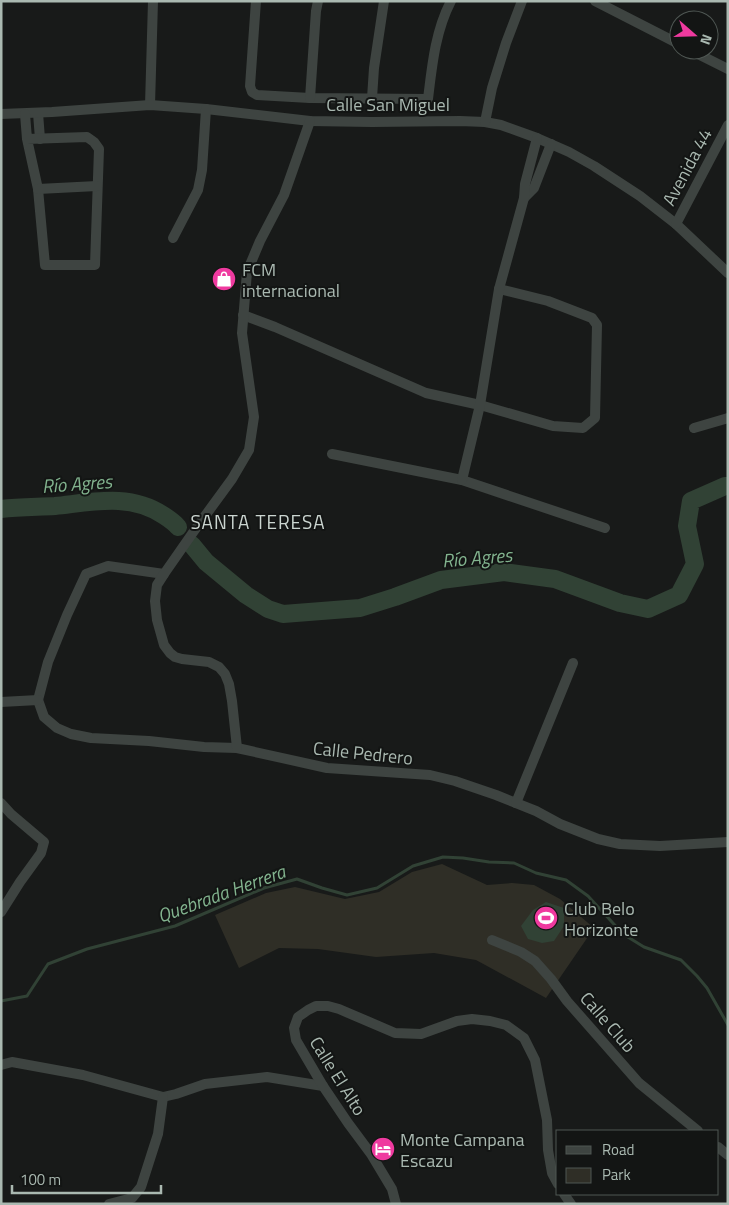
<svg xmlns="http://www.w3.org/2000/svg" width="729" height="1205" font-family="'Titillium Web',sans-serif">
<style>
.green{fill:#2f2e26}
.water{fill:#314235}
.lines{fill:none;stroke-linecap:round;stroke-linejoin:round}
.stream{stroke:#314235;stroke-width:3}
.river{stroke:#314235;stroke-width:18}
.street{stroke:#3e4441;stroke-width:10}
.labels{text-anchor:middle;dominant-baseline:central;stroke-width:4;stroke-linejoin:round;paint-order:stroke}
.street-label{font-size:18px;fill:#aab9b1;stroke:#131514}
.poi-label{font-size:18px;fill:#aab9b1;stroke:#131514;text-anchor:start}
.water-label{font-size:19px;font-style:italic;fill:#82b38e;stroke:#131514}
.neighbourhood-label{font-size:19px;letter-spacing:1px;fill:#cbd5d0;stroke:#131514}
</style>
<rect width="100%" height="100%" fill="#181a19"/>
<polygon class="green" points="442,864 487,885 512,883 534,885 560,899 594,928 546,998 476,960 434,953 376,957 318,949 279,948 239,968 215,915 266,893 295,887 345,899 379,892 412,872"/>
<polygon class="water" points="546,902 564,908 564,926 554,941 542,943 528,939 521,926 533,910"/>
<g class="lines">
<polyline class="stream" points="1,1001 27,996 48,964 87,949 175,926 264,888 297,879 322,888 347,895 377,888 413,866 443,857 463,858 489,862 514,863 536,873 566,880 588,896 623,934 644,947 681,960 697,976 707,988 728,1025"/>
<g class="river">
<path d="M1,509c18,-2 36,-2 54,-3 38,-4 75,-13 108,9 6,4 11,7 15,12"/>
<polyline points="192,545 206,562 246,595 268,609 283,614 360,608 395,597 441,580 504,572 555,579 620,603 648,609 679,595 695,564 687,526 691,501 725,486 728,486"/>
</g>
<g class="street">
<path d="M256,1l-6,85 2,6 5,3 53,3 118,1c4,-33 7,-67 23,-98"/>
<polyline points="595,1 679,44"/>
<polyline points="690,50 728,69"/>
<polyline points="310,98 316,11 318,1"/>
<polyline points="372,98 374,68 384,1"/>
<polyline points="150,105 153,1"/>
<polyline points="38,113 40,139"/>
<polyline points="1,114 52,112 150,105 206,109 310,121 372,122 460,121 485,122 501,125 537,138 569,152 594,166 640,196 676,224 728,273"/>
<polyline points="25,114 27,139 38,189 45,265 95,265 99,149 94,142 87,137 27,139"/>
<polyline points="485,122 492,88 506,43 522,1"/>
<polyline points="38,189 97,186"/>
<polyline points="524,198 534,188 551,144"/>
<polyline points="676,224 728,125"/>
<polyline points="173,238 198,190 202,170 206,109"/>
<polyline points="243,315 275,327 426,393 480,405 553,426 583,428 595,418 597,325 592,318 548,301 499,289"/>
<polyline points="694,428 728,418"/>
<polyline points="332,454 462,480 605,528"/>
<polyline points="462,480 480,405 499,289 524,198 525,184 537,138"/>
<polyline points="38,700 44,717 57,728 71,734 91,738 149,741 204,747 237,748 327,768 430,775 455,781 496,795 536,811 560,824 598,839 620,844 660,846 728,842"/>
<polyline points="38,700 48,662 67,615 86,574 108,566 164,574"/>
<polyline points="1,702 38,700"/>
<polyline points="237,748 232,701 229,684 225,674 219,667 209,662 182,659 175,657 170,653 164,645 157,620 155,601 157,585 164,574 194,531 232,479 249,450 254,417 242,333 247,272 260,241 284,195 310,121"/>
<polyline points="1,803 11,814 44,842 41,853 20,882 1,912"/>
<polyline points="516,803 573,663"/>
<polyline points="492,940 521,952 535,961 551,979 567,1001 639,1083 698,1131"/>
<polyline points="1,1065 12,1062 83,1075 163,1097 176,1094 205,1084 267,1077 323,1086"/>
<polyline points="718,1147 728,1155"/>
<polyline points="564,1194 571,1204"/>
<polyline points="109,1204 132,1198 141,1187 158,1134 163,1097"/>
<polyline points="396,1204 392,1189 371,1154 348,1123 323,1086 296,1040 294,1028 298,1017 308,1010 316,1006 328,1006 339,1009 395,1033 421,1034 457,1021 472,1019 490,1021 506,1025 524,1038 535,1060 547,1120 548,1150 552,1173 558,1184"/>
</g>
</g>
<defs>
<g id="shop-disc" transform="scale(1.25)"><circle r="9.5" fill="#ef3a9f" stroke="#131514"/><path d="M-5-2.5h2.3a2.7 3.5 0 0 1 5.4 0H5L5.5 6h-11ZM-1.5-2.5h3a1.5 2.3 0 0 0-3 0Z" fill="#fff"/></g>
<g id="stadium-disc" transform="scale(1.25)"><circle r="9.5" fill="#ef3a9f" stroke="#131514"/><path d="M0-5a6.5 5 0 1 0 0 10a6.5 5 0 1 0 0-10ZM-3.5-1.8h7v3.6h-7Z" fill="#fff"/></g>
<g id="hotel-disc" transform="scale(1.25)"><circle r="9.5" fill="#ef3a9f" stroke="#131514"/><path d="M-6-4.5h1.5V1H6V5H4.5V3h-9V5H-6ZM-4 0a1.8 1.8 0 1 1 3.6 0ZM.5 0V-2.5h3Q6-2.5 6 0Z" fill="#fff"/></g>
</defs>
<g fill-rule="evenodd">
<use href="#shop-disc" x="224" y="279"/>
<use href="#stadium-disc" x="546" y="918"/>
<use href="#hotel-disc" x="383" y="1149"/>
</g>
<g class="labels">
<g class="street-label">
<text x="388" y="104">Calle San Miguel</text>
<text transform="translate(687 167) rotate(-62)">Avenida 44</text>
<text transform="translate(363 753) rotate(6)">Calle Pedrero</text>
<text transform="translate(608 1022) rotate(49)">Calle Club</text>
<text transform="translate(338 1076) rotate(58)">Calle El Alto</text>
</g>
<g class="poi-label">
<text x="242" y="269">FCM<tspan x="242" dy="21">internacional</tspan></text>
<text x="564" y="908">Club Belo<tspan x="564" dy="21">Horizonte</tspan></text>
<text x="400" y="1139">Monte Campana<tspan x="400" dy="21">Escazu</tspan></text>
</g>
<g class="water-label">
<text transform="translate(77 483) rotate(-4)">Río Agres</text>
<text transform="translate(477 557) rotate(-5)">Río Agres</text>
<text transform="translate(221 893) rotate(-20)">Quebrada Herrera</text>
</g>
<g class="neighbourhood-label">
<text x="258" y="521">SANTA TERESA</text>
</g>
</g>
<rect width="729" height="1205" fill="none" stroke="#aab9b1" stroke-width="5"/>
<rect x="556" y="1130" width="162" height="65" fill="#131514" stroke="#4f5753"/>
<rect x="566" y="1146" width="25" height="8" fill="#3e4441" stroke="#4f5753"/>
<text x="602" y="1155" font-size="15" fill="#aab9b1">Road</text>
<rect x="566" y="1168" width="25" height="15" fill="#2f2e26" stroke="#4f5753"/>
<text x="602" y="1180" font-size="15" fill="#aab9b1">Park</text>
<g transform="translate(694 35) rotate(110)"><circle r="24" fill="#131514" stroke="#4f5753"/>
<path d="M0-4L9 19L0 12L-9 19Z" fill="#ef3a9f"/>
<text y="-8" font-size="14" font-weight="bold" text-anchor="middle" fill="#aab9b1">N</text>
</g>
<path d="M12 1185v8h149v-8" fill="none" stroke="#aab9b1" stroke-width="2.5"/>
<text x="20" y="1185" font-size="15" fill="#aab9b1" stroke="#131514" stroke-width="4" paint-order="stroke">100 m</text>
</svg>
